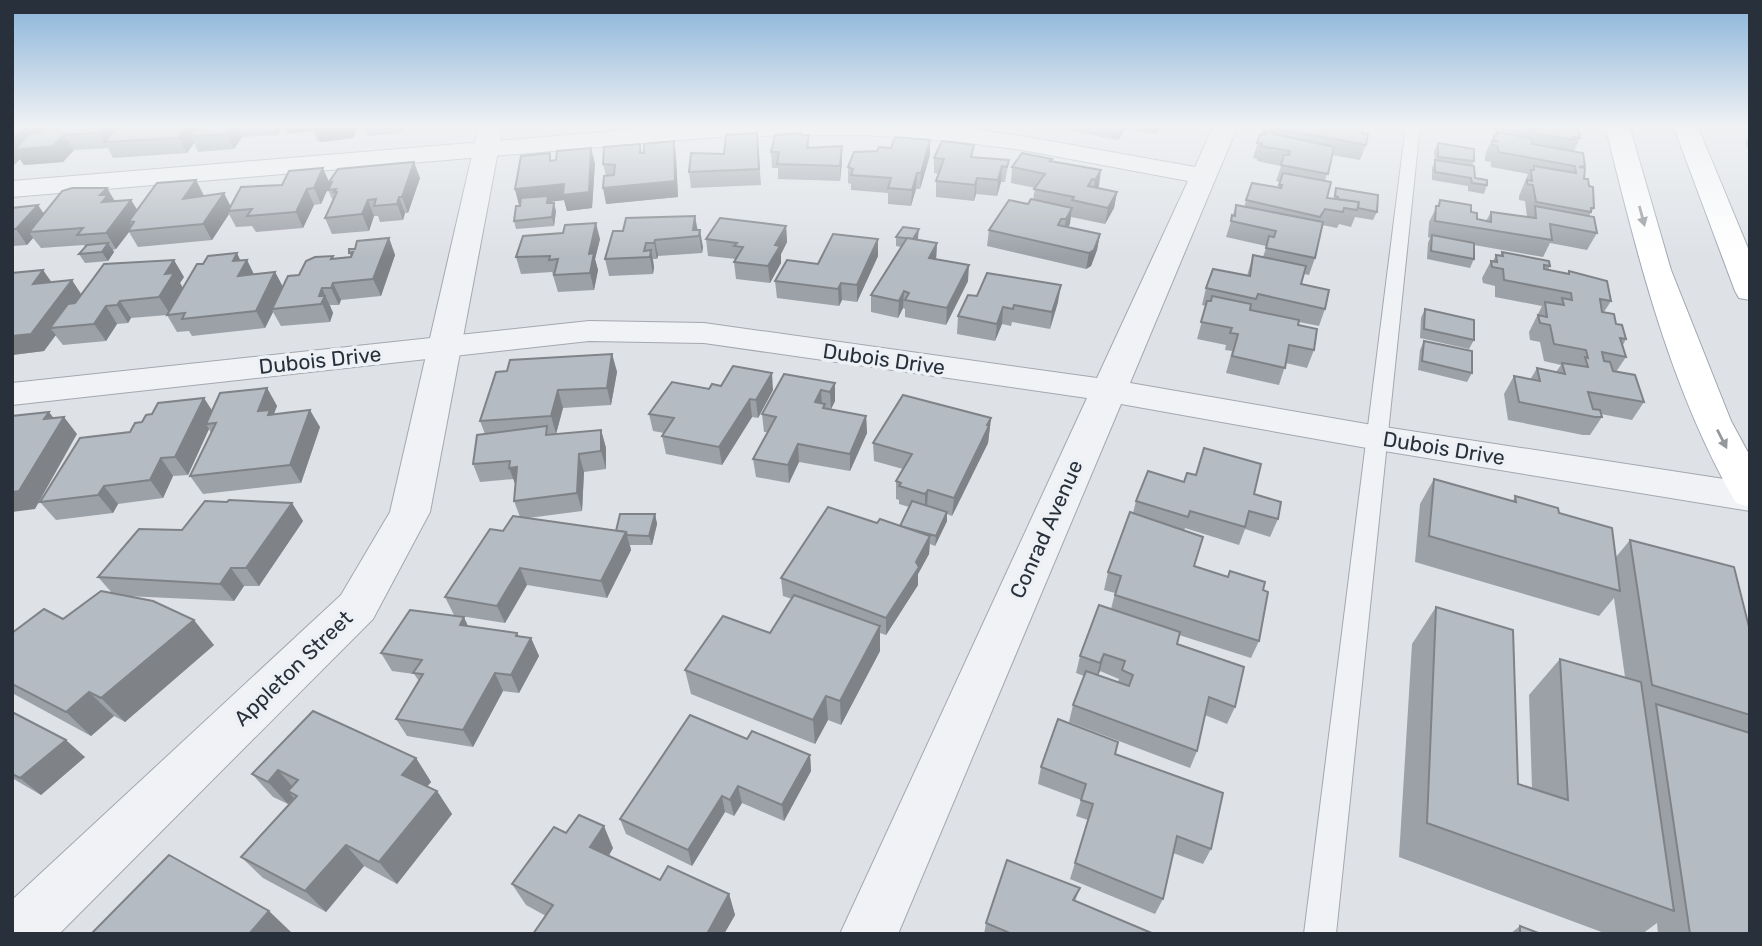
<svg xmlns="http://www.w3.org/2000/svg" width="1762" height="946" font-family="Rubik,sans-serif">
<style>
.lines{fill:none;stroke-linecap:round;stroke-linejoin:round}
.service-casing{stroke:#a4a8af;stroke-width:2}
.minor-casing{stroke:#a4a8af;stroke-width:2}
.tertiary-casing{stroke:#a4a8af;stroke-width:2}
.primary-casing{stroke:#9ea6b1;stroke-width:2}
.service{fill:#f0f2f5;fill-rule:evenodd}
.minor{fill:#f0f2f5;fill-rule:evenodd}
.tertiary{fill:#f0f2f5;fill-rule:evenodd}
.primary{fill:#fff;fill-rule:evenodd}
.wall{fill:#9ca1a7;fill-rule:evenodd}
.shaded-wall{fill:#7f8388}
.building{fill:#b5bbc2;stroke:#7f8388;stroke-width:2}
.oneway{fill:#94989d}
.labels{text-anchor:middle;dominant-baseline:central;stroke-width:7;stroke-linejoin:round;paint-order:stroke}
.street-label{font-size:21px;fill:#28303b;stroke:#edf0f4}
</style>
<rect width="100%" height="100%" fill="#dee1e6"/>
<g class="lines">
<g class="service-casing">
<polygon id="service" points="1406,125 1420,125 1336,934 1304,934"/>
</g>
<g class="minor-casing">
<polygon id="minor" points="690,125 954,127 1022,136 1195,167 1214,125 1238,125 1130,383 1378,426 1750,483 1750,511 1378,450 1121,404 898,934 840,934 1087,398 704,343 589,341 12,405 12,383 589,321 704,323 1097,378 1188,181 1022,150 954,141 865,135 728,136 12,197 12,181"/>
</g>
<g class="tertiary-casing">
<polygon id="tertiary" points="479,125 503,125 430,512 373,619 59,934 12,934 12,900 341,595 390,512"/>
</g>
<g class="primary-casing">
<g id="primary">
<path d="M1605,125h24l42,145 60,151 19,35v51l-14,-4c-67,-116 -99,-249 -131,-378z"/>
<polygon points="1673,125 1697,125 1750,253 1750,300 1739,298 1735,291"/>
</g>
</g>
<use href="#service" class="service"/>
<use href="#minor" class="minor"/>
<use href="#tertiary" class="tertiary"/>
<use href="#primary" class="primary"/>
</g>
<g class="wall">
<polygon points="12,125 283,125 278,135 242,137 234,149 198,152 194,143 187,153 113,158 108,148 74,150 63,162 24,165 20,159 13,166"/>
<polygon points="284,125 359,125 353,138 321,142 317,141 313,131 288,134"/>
<polygon points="364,125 405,125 402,133 368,136"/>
<polygon points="1034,125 1050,125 1049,127"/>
<polygon points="1056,125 1163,125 1155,134 1125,129 1118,140 1055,128"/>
<polygon points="1482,125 1575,125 1580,138 1574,151 1585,166 1584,179 1589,186 1594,208 1589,216 1597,233 1587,250 1550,243 1543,257 1474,245 1474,259 1470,268 1427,259 1428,243 1430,238 1428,237 1429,222 1440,200 1471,212 1477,219 1486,221 1491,212 1527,217 1525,201 1519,200 1519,196 1528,174 1491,167 1491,162 1485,161 1485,156 1487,150 1494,135 1496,135 1497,132 1520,135 1482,127"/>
<polygon points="1744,125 1750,125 1750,132 1748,131"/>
<polygon points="1263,126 1362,133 1366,145 1360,160 1332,155 1325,181 1327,198 1333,199 1336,188 1377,212 1373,220 1355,217 1351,227 1339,224 1337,228 1322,225 1315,258 1309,275 1304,274 1301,284 1325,309 1319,326 1299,322 1298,325 1314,350 1307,368 1286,363 1279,385 1226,373 1232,351 1225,350 1226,345 1197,339 1206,306 1202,305 1206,288 1247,276 1253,255 1263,257 1266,248 1266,246 1226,237 1236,205 1244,207 1252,183 1278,188 1280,182 1276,181 1281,166 1257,161 1257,159 1253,158"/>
<polygon points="757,133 761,185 691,188 689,172 724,154"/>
<polygon points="1750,134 1750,152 1745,143"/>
<polygon points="801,135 810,147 842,162 840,181 778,179 778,168 772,168 771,152"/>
<polygon points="930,140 930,155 920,189 916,189 911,206 888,204 888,193 851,190 851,184 848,183 848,167 877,151"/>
<polygon points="1438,143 1474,161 1472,166 1475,178 1487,185 1484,194 1468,191 1468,186 1432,180 1432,168 1435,161 1434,151"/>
<polygon points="640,144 642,153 676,157 678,197 606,204 606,176 603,164"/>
<polygon points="973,157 1009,160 1005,182 1001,182 997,196 976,194 974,201 936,197 936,181 939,174 934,173 934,158"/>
<polygon points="552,161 595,163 592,208 567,211 564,200 549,202 556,211 554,226 516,229 514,221 520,205 519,205 515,189"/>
<polygon points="1052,162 1101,170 1097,188 1117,192 1114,208 1105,224 1071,217 1068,227 1100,234 1097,250 1091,266 1086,269 987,246 989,230 1033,200 1035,188 1011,183 1012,167"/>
<polygon points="420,178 408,213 405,213 403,220 380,222 378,216 374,216 369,231 332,234 325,218 333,201 328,190 330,184 321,204 314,205 303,228 256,232 252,226 236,227 229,214 212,240 138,247 129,232 116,249 113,250 114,252 108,261 85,263 79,254 85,247 84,245 41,248 33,238 27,245 12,246 12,203 15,208 44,214 107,188 115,201 131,200 137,210 196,180 204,196 231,206 282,185 329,182"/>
<polygon points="786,226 787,242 781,254 781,263 770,283 736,279 734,262 736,259 708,256 706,239"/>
<polygon points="697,230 703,247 702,253 658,256 657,259 653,259 654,267 653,274 609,276 605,259 613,231"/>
<polygon points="896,237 918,238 917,240 937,243 936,259 968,281 946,325 905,317 905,309 903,308 898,318 871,312 871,295 901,247 896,246"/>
<polygon points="389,238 395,255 381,296 341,300 339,305 330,305 333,313 330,322 281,326 273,312 265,328 192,336 189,331 177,332 167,315 131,318 128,323 117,324 106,341 63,345 55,335 44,351 12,355 12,273 52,282 82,295 184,277 180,283 183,288 241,260 247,260 254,274 275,272 283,287 299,275 333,256 334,259 351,257 349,253 355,249"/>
<polygon points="600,239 595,259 598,270 594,290 558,292 552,272 521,274 516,257"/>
<polygon points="1502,252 1550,266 1548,270 1567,274 1569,271 1611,301 1604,312 1616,324 1626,339 1623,345 1626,357 1616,372 1644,402 1632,420 1601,414 1602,417 1590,435 1583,435 1508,420 1504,394 1514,376 1530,380 1537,368 1556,372 1561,365 1544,361 1540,342 1530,340 1529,332 1542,306 1495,297 1495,286 1483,283 1482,278 1491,261 1493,261 1496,255 1500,256"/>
<polygon points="878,256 857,302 842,300 839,306 777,298 775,281 818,264"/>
<polygon points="977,296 1058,302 1050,329 1012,322 1011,326 1002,324 995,341 957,334 958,316"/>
<polygon points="1425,309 1474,340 1469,349 1420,338 1421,318"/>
<polygon points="1424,341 1472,373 1467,382 1418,370 1420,350"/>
<polygon points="612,354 617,372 611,405 563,408 556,434 601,430 606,448 606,469 584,472 582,511 528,518 616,531 655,514 657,524 652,545 630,545 631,550 607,598 527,585 505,623 454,615 445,597 503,531 520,517 514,501 515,484 514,479 480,482 473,464 485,434 480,421 507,371"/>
<polygon points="835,383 835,401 831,409 866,416 867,433 850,471 799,462 789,483 756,477 753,459 768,432 764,432 762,414"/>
<polygon points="721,386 773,390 758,418 752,417 722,465 666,454 662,436 664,433 653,431 649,414 709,389"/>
<polygon points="267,388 277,406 274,414 320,427 301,483 203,494 190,476 211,433 209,429 188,475 173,476 163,498 118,504 113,513 56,520 40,502 130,432 212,410"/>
<polygon points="991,418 988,443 952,516 947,514 947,521 935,546 930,544 929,554 918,574 918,585 886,635 880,633 880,651 841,725 828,720 815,744 691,694 685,670 770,633 792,599 783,596 781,578 877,523 900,526 909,507 899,504 899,500 896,499 896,481 903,469 874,461 873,443"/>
<polygon points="1434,479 1513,501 1515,496 1559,513 1616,557 1630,540 1750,631 1750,934 1658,934 1657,923 1642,934 1607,934 1399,857 1412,644 1436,607 1518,784 1532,788 1529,695 1560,659 1625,677 1614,598 1599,616 1415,562 1420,504"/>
<path d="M1184,482l70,12 24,25 -8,18 -25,-8 -6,16 -54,-17 -1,3 10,35 33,11 3,-6 33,19 -4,51 -8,17 -72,-23 -2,9 58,63 -8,17 -22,-9 -8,36 -7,17 -121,-46 4,-17 11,-29 -8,-3 4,-17 31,-47 4,-16 -11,-3 4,-18 25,-59 3,-12zM1100,671l19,8 -1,3 -20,-7z"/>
<polygon points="227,502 292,503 303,521 259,586 244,586 234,601 126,596 214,645 125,722 114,716 91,736 12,693 12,633 63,619 112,593 98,577 182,530"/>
<polygon points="468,626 531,638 539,656 519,693 503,691 473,747 407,736 396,719 419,681 414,674 392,671 381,653"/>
<polygon points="313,711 416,758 431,782 427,786 437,791 452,814 397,884 364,866 326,912 263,878 241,857 294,798 288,804 273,797 252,774"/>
<polygon points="12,712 85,757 41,795 12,778"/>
<polygon points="747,739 810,755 811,771 784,821 742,803 734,816 725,812 692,866 626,834 620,819"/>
<polygon points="1115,754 1211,849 1203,864 1173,853 1163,899 1155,914 1070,879 1088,820 1076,816 1081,800 1038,784 1041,767"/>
<polygon points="613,848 609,856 660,880 729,894 735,915 724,934 533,934 546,916 526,905 512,884"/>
<polygon points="1080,888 1075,901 1154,934 984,934 986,923"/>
<polygon points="1520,926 1541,934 1510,934"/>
</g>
<g class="shaded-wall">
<polygon points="28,125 52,125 64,135 74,150 63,162 24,165 20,159 13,166 12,140"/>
<polygon points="106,125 120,125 104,142 108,148 99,133"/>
<polygon points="188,125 205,125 190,136 194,143 187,153 179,138"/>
<polygon points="233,125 236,125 242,137 234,149 226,134"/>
<polygon points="274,125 283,125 278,135"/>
<polygon points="284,125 359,125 353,138 321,142 315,127 311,126 313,131 288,134"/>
<polygon points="399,125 405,125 402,133"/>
<polygon points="1121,125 1126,125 1125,129 1118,140"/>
<polygon points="1156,125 1163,125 1155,134"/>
<polygon points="930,140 930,155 920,189 921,173"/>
<polygon points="674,141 676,157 678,197 606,204 603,188"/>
<polygon points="842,146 842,162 840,181 840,166"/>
<polygon points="591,148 595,163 592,208 567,211 564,200 549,202 549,212 547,202 519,205 515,189"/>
<polygon points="414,162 420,178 408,213 402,197"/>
<polygon points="1002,166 1001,182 997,196 998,180"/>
<polygon points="323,168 330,184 321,204 314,188"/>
<polygon points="1101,170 1099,186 1093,196 1095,180"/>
<polygon points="917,173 916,189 911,206 912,190"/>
<polygon points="977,178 976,194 974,201 975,185"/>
<polygon points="196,180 204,196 183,199"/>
<polygon points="107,188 116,204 102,202 100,195"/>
<polygon points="307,189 314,205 303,228 296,212"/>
<polygon points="1117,192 1114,208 1105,224 1108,208"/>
<polygon points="224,193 232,209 228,211 229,214 212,240 203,224"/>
<polygon points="399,197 405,213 403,220 397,204"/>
<polygon points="131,200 141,216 134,222 129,221 133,227 128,231 129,232 116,249 106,233"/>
<polygon points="368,200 374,216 369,231 362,214"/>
<polygon points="554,203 556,211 554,226 552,217"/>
<polygon points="38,205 49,221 29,232 33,238 27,245 16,229"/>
<polygon points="1072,208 1070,224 1063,236 1066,219"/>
<polygon points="695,216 698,232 693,230"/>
<polygon points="596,223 600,239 595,259 598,270 594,290 590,273 589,254"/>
<polygon points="786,226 787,242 781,254 781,263 770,283 768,266 775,245"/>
<polygon points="919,229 918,238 913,248 913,240"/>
<polygon points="700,230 703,247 702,253 699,236"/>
<polygon points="1100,234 1097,250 1091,266 1086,269 1089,253"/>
<polygon points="389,238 395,255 381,296 373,279"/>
<polygon points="878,239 878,256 857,302 857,285"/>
<polygon points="655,240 658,256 657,259 654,243"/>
<polygon points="108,243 114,252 108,261 102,252"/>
<polygon points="937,243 936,260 929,258"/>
<polygon points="651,250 654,267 653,274 650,257"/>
<polygon points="237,253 243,266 247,260 255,277 248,292 233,261"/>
<polygon points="174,260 184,277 180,283 184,290 170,314 159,297 165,274"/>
<polygon points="969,265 968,281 946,325 947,308"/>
<polygon points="43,270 55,287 33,284"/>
<polygon points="275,272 284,289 272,309 273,312 265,328 256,311"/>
<polygon points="72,280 83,297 50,328 56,335 44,351 12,355 12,336"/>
<polygon points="333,283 341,300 339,305 331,288"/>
<polygon points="841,283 842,300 839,306 838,289"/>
<polygon points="1061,285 1058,302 1050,329 1052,312"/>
<polygon points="322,288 333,313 330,322 319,296"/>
<polygon points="904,291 903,308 898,318 899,301"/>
<polygon points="120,301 131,318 128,323 117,305"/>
<polygon points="106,306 117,324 106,341 94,324"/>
<polygon points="1003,307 1002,324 995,341 997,324"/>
<polygon points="612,354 617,372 611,405 607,388"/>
<polygon points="772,373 773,390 758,418 756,400"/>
<polygon points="835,383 835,401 831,409 830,392"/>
<polygon points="267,388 277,406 273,416 258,411"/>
<polygon points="558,390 563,408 556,434 551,416"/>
<polygon points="821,390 822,408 815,402"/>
<polygon points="204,398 215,415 206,424 209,429 188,475 175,457"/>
<polygon points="750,399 752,417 722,465 719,447"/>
<polygon points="310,410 320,427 301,483 290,465"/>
<polygon points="49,412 59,425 64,417 77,434 35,509 12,512 12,492 44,419"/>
<polygon points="866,416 867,433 850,471 850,454"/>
<polygon points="991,418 988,443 952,516 954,498"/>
<polygon points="601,430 606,448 606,469 601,451"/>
<polygon points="798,444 799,462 789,483 788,465"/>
<polygon points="579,454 584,472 582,511 577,493"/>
<polygon points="161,458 173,476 163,498 150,480"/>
<polygon points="517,467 516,486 509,468"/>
<polygon points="104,486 118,504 113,513 98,495"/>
<polygon points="928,490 927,508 925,512 925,494"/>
<polygon points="292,503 303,521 259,586 246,568"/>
<polygon points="947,512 947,521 935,546 936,536"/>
<polygon points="655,514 657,524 652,545 649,536"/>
<polygon points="626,532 631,550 607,598 601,581"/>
<polygon points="930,536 929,554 918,574 918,585 886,635 886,618"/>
<polygon points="231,568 244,586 234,601 220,584"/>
<polygon points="520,568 527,585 505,623 497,606"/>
<polygon points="464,617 472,635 460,625"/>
<polygon points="194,620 214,645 125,722 101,698"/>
<polygon points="880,626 880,651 841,725 840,701"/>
<polygon points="517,633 525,650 531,638 539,656 519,693 511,675 516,636"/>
<polygon points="1104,654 1100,671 1096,680 1100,663"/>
<polygon points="495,673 503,691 473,747 463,730"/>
<polygon points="89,692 114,716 91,736 66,712"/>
<polygon points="826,696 828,720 815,744 813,720"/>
<polygon points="66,740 85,757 41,795 20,778"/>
<polygon points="810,755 811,771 784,821 782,805"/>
<polygon points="416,758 431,782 418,798 402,775"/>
<polygon points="278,770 298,793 288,791 294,798 288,804 268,782"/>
<polygon points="738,786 742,803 734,816 730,800"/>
<polygon points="437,791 452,814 397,884 379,862"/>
<polygon points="722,796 725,812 692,866 688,850"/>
<polygon points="604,826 613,848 600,869 590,847"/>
<polygon points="346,845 364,866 326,912 305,891"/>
<polygon points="729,894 735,915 724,934 707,934"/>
<polygon points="269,911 291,932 290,934 249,934"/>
</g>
<g class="building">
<polygon points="12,125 28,125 12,140"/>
<polygon points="47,125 106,125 99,133 64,135 53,146 14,150 29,134 39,133"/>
<polygon points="120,125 188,125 179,138 104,142"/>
<polygon points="199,125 233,125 226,134 190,136"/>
<polygon points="311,125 334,125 315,127 311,126"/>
<polygon points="1264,125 1364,125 1362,133 1368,134 1366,145 1263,126"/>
<polygon points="1528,125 1578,125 1580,138 1574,137 1574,140 1536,134 1535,130 1528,129"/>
<polygon points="1266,132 1334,147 1328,174 1281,165 1284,155 1289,155 1290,151 1261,146 1262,143 1257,143 1260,135 1265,135"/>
<polygon points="1497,132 1531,138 1532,144 1583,153 1585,166 1579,167 1585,168 1584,179 1588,179 1589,186 1593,187 1594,208 1591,208 1591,212 1536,202 1533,185 1527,184 1527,180 1532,181 1531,170 1534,170 1534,166 1576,173 1575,166 1498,152 1498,146 1492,145 1492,141 1498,142 1494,139 1494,135 1497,135"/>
<polygon points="757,133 759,169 689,172 691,153 724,154 726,135"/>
<polygon points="801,133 801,135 809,135 807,148 842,146 840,166 777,164 779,152 771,152 775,135"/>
<polygon points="895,137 930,140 921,173 917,173 912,190 888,188 891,178 851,175 853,169 848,167 854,152 877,151 879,147 891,148"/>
<polygon points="674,141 675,181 603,188 604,176 614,175 615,165 603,164 604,147 640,144 640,153 644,153 644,144"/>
<polygon points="942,141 974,145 971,157 1009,160 1007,167 1002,166 998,180 977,178 975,185 936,181 944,159 934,158"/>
<polygon points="1438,143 1474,149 1474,161 1438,157"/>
<polygon points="591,148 589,192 563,195 564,184 515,189 521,156 550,153 550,161 556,160 557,151"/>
<polygon points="1022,153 1052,159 1050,161 1101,170 1095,180 1092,179 1088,186 1117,192 1108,208 1072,200 1074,197 1034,189 1045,174 1012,167"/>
<polygon points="1435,160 1474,166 1475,178 1487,180 1487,185 1472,183 1471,178 1435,172"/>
<polygon points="414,162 402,197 399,197 397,204 374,206 376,199 368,200 362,214 325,218 337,192 334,192 336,189 328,190 332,182 329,182 338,169"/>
<polygon points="323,168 314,188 307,189 296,212 247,216 252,209 228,211 241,187 282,185 289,171"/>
<polygon points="1283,173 1331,182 1327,198 1359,202 1357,210 1344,208 1343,212 1325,209 1320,217 1246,200 1252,183 1281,188 1282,185 1279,185"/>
<polygon points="196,180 183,199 224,193 203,224 128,231 134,222 129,221 157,183"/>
<polygon points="72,188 107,188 100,195 108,195 102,202 131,200 106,233 77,235 83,228 29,232 62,191"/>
<polygon points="1336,188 1378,195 1377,212 1358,208 1359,202 1338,199 1338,197 1335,196"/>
<polygon points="548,196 547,203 554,203 552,217 514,221 516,206 520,206 521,198"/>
<polygon points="1031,199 1072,208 1066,219 1061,219 1058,225 1100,234 1094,250 1089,253 989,230 1009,200 1028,204"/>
<polygon points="1440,200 1471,205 1471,212 1477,213 1477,219 1491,222 1491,212 1536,218 1535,206 1594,217 1597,233 1550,224 1552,240 1435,221 1436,206 1439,206"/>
<polygon points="38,205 16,229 12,229 12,208"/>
<polygon points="1236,205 1323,222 1315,258 1266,248 1269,236 1274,237 1276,231 1231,221 1232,215 1235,216"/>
<polygon points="695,216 693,230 700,230 699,236 655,240 654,243 646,243 644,251 651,250 650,257 605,259 613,231 623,231 626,218"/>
<polygon points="720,218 786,226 775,245 780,246 768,266 734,262 743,247 734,246 737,243 706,239"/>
<polygon points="596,223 589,254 594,253 590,273 554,275 558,259 549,260 550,256 516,257 523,236 563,233 565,225"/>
<polygon points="903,227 919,229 913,239 896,237"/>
<polygon points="833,234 878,239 857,285 841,283 838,289 775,281 787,260 818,264"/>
<polygon points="1432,235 1474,243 1474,259 1431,251"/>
<polygon points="389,238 373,279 333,283 331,288 322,288 319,296 325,296 321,304 272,309 288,276 299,275 306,261 315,257 333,256 331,259 351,257 353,252 349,253 349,249 355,249 357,241"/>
<polygon points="907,238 937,243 929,258 969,265 947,308 905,300 909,293 904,291 899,301 871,295"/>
<polygon points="108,243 102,252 79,254 87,245"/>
<polygon points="1502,252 1549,261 1550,266 1544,265 1544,269 1569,274 1569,271 1607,281 1611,301 1600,299 1602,312 1614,314 1616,324 1622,325 1626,339 1620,338 1626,357 1602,352 1604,361 1610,362 1613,371 1635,375 1644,402 1588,392 1593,409 1600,410 1602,417 1595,417 1519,402 1514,376 1540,381 1537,368 1565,374 1562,363 1588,367 1585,357 1588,358 1586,350 1554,344 1550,325 1540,323 1538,315 1547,317 1545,302 1564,305 1562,298 1572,300 1571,293 1504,280 1503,269 1492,267 1491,261 1497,262 1496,255 1503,256"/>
<polygon points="237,253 233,261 247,260 238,276 275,272 256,311 182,319 185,313 167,315 197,264 203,264 208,256"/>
<polygon points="1253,255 1306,266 1301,284 1329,290 1325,309 1258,294 1256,299 1206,288 1213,269 1250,276"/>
<polygon points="174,260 165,274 174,273 159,297 120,301 117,305 106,306 94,324 50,328 68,304 75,303 104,264"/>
<polygon points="43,270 33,284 72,280 31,334 12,336 12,273"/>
<polygon points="987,273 1061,285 1052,312 1014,305 1013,309 1003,307 997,324 958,316 968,295 977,296"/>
<polygon points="1212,296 1251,304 1250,310 1299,320 1298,325 1317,329 1314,350 1289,345 1285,368 1232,356 1238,334 1230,333 1232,328 1201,322 1207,301 1211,301"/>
<polygon points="1425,309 1474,320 1474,340 1424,329"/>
<polygon points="1424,341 1472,351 1472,373 1422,361"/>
<polygon points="612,354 607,388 558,390 551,416 480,421 496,372 507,371 510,360"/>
<polygon points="733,366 772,373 756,400 750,399 719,447 662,436 674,418 649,414 672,382 709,389 712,384 721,386"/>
<polygon points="784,374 835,383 830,392 821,390 815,402 825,404 823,408 866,416 850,454 798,444 788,465 753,459 776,417 762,414"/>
<polygon points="267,388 258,411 270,410 268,415 310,410 290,465 190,476 216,423 206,424 220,393"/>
<polygon points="903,395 991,418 987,425 989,426 954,498 928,490 925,494 899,486 901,483 896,481 912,454 873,443"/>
<polygon points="204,398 175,457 161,458 150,480 104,486 98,495 40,502 80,438 130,432 135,423 142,422 146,415 152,414 158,403"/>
<polygon points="49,412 44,419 64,417 19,491 12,492 12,416"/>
<polygon points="547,426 546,435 601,430 601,451 579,454 577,493 514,501 517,467 509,468 510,461 473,464 477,435"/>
<polygon points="1204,448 1261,464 1254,494 1281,502 1278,519 1249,511 1245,527 1190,511 1188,517 1136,501 1148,471 1184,482 1187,473 1196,475"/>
<polygon points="1434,479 1516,502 1515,496 1558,508 1559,513 1612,528 1620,591 1429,536"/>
<polygon points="229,500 292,503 246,568 231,568 220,584 98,577 139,529 182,530 205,501 227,502"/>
<polygon points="912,501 947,512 936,536 900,526"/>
<polygon points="828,507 877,523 880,519 930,536 916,562 919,567 886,618 781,578"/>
<polygon points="1130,512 1203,537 1194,566 1228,577 1230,571 1265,582 1263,590 1268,592 1259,641 1115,595 1121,576 1108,572"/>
<polygon points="620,514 655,514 649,536 627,535 626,532 616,531"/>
<polygon points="513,516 626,532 601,581 520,568 497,606 445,597 490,529 503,531"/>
<polygon points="1630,540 1734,567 1750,631 1750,715 1652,685"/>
<polygon points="101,591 153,601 194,620 101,698 89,692 66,712 12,684 12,633 44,609 63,619"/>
<polygon points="794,595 880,626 840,701 826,696 813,720 685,670 723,616 770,633"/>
<polygon points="1099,605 1180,632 1177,644 1244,667 1235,707 1209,697 1197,751 1073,705 1086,671 1129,686 1133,675 1122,670 1125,661 1104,654 1100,663 1080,656"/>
<polygon points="1436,607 1513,630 1518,784 1568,800 1560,659 1641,682 1674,911 1427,823"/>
<polygon points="410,610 464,617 460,625 517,633 516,636 531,638 511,675 495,673 463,730 396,719 423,674 413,673 422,660 381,653"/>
<polygon points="1656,704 1750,733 1750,934 1690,934"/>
<polygon points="313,711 416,758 402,775 437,791 379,862 346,845 305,891 241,857 297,796 288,791 298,780 278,770 268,782 252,774"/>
<polygon points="12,712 66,740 20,778 12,774"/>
<polygon points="690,715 747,739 752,731 810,755 782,805 738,786 730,800 722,796 688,850 620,819"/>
<polygon points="1058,719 1118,742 1115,754 1223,793 1211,849 1177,836 1163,899 1075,863 1093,804 1081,800 1086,784 1041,767"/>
<polygon points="579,815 604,826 590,847 660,880 668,866 729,894 707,934 533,934 553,905 512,884 554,827 566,833"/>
<polygon points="169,855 269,911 249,934 91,934"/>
<polygon points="1007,860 1080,888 1073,900 1154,934 1012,934 986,923"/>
<polygon points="1520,926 1541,934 1520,934"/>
</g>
<defs><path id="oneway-solid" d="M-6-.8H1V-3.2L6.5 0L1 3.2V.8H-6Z" transform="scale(1.75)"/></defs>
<g class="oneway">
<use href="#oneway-solid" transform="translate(1642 216) rotate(75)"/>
<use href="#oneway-solid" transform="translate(1722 439) rotate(63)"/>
</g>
<linearGradient id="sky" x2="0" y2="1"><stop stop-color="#89b3d9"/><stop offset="0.49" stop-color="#f0f2f4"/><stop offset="1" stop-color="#f0f2f4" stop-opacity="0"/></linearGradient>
<rect width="1762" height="257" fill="url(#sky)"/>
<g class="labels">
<g class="street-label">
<text transform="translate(884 359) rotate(8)">Dubois Drive</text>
<text transform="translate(320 360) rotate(-6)">Dubois Drive</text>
<text transform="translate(1444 448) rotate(9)">Dubois Drive</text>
<text transform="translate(1046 529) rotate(-66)">Conrad Avenue</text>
<text transform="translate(293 668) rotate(-44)">Appleton Street</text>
</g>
</g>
<rect width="1762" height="946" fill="none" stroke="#28303b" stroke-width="28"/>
</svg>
